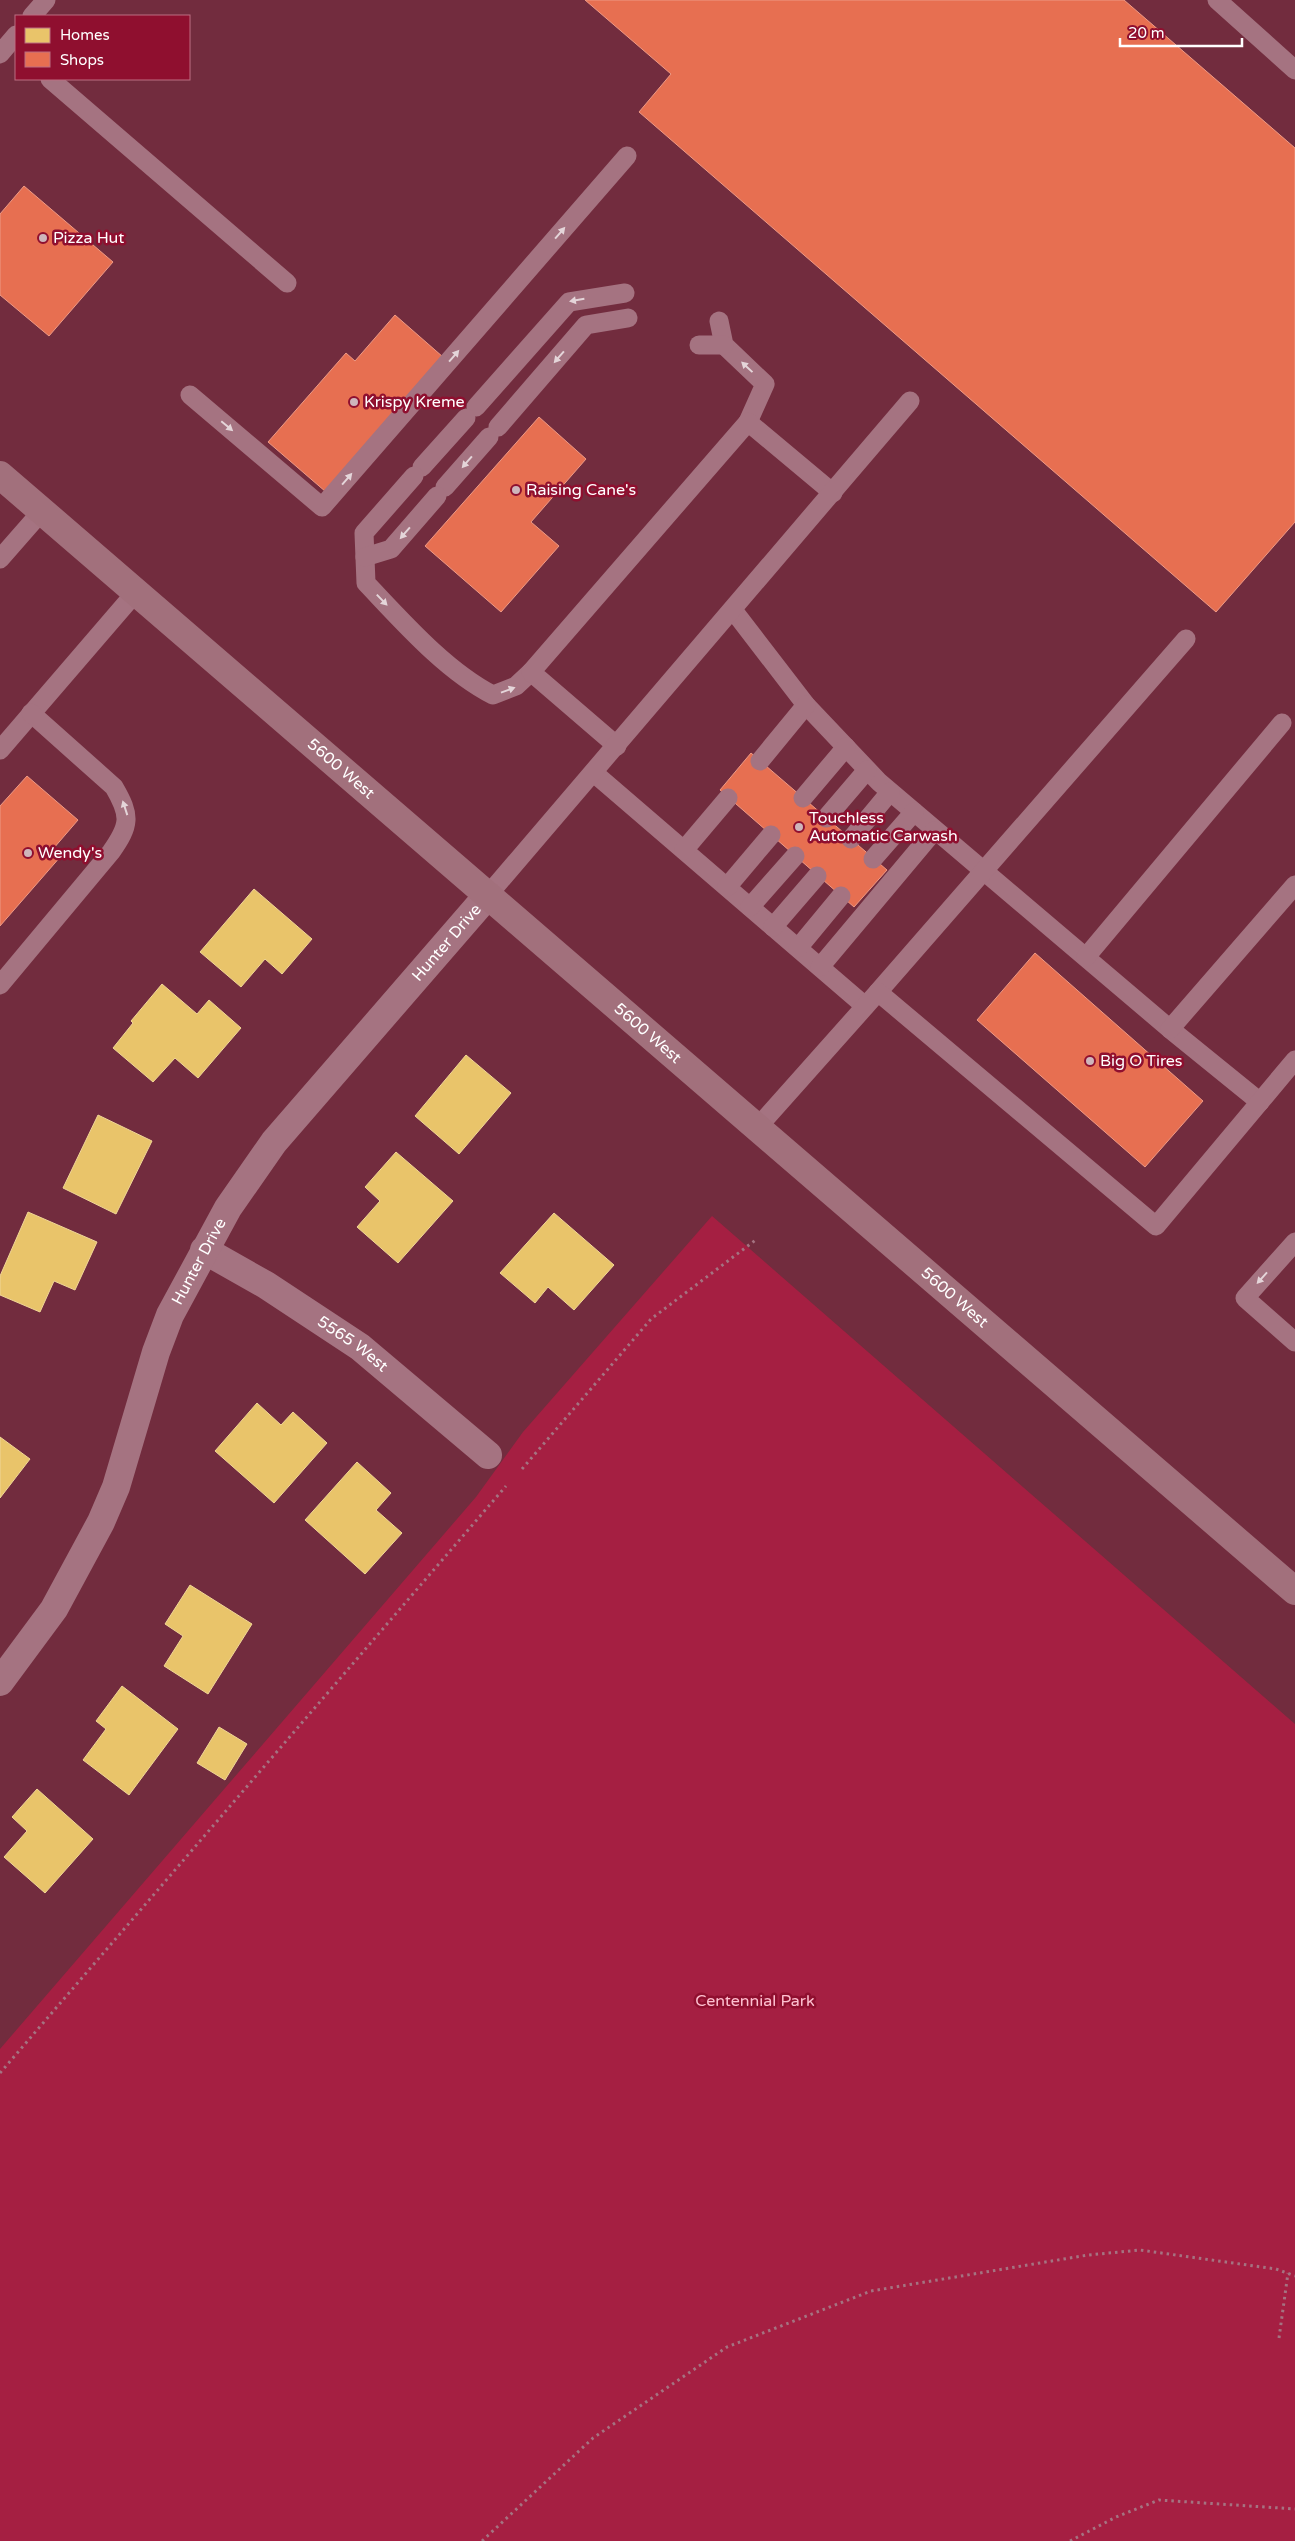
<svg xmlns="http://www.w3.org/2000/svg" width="1295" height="2541" font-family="'Varela Round',sans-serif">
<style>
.green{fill:#a51f42}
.homes{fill:#e9c46a;stroke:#f0d697}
.shops{fill:#e76f51;stroke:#ee9a85}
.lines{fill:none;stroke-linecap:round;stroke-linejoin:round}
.path{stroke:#a57381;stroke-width:3;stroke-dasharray:2.5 4;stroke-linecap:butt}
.lane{stroke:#a57381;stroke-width:19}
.street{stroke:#a57381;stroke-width:28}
.secondary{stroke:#a2707c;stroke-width:28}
.oneway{fill:#e4d5d9}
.poi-dot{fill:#ceb5bb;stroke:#8f0f2f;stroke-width:2}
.labels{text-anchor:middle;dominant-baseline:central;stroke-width:5;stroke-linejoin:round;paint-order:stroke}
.poi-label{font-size:16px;fill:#fff;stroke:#8f0f2f;text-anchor:start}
.street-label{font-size:16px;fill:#fff;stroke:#8f0f2f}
.park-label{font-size:16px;fill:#fec0d0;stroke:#8f0f2f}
</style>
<rect width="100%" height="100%" fill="#722c3e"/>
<polygon class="green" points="712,1216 1295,1724 1295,2541 0,2541 0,2049 476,1497 523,1432"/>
<g class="homes">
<polygon points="254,889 312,939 282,974 265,959 241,987 200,952"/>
<polygon points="162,984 197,1014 209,1000 241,1028 198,1078 175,1058 153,1082 113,1048 133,1023 131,1021"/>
<polygon points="466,1055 511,1093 459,1154 415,1116"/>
<polygon points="98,1115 152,1141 116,1214 63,1188"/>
<polygon points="396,1152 453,1201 398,1263 357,1227 380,1201 365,1187"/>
<polygon points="28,1212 97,1242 75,1290 54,1281 40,1312 0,1295 0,1276"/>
<polygon points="554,1213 614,1265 574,1310 548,1287 535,1303 500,1273"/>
<polygon points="257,1403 281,1425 293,1412 327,1443 274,1503 215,1451"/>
<polygon points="0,1437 30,1459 0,1498"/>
<polygon points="357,1462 391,1493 376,1510 402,1533 365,1574 305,1520"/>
<polygon points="190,1585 252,1624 208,1694 164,1666 183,1636 165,1624"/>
<polygon points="122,1686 178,1729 129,1795 83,1760 106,1729 96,1721"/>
<polygon points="219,1727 247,1744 225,1780 197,1763"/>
<polygon points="37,1789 93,1839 45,1893 4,1857 27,1831 12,1817"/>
</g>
<g class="shops">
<polygon points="585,0 1124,0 1295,148 1295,522 1216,612 639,112 671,74"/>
<polygon points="24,186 113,262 49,336 0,295 0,214"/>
<polygon points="395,315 443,357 326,492 268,442 346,353 355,361"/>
<polygon points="539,417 586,459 531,522 559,546 501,612 425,546"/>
<polygon points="751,753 887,870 854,907 720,790"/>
<polygon points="27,776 78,820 53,849 61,856 0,926 0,806"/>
<polygon points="1035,953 1203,1101 1145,1167 977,1020"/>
</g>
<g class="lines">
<g class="path">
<polyline points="522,1469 651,1319 757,1239"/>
<polyline points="0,2073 506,1486"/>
<polyline points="1279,2338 1288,2273"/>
<polyline points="482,2541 593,2438 727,2347 871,2291 1088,2255 1140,2250 1276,2269 1295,2276"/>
<polyline points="1070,2541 1116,2517 1159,2500 1295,2509"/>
</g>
<g class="lane">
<polyline points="1217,0 1295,70"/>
<polyline points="32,16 46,0"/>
<polyline points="0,54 16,35"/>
<polyline points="50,79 287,283"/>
<polyline points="719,321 724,345 765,384 748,422"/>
<polyline points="699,345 724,345"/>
<polyline points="190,395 322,507 627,156"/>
<polyline points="476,407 569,302 625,293"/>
<polyline points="498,427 586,325 628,318"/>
<polyline points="422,467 466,418"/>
<path d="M414,476l-50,57 2,50c37,39 80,88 127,112l23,-9 15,-14"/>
<polyline points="445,487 489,437"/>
<polyline points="365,557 391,549 437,496"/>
<polyline points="0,559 42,511"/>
<polyline points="733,610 806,705 879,782 1170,1029 1260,1102"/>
<polyline points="617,746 531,672 748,422 833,493"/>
<polyline points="0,750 136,592"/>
<polyline points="760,761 806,705"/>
<polyline points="594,773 865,1006"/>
<polyline points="803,798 846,747"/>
<polyline points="826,818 867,770"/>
<polyline points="851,839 890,792"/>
<polyline points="684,850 728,798"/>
<polyline points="873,859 914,812"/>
<polyline points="727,887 771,835"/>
<polyline points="488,895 910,401"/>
<polyline points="750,907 795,856"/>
<polyline points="773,927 817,876"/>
<polyline points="798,948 841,896"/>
<polyline points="1086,957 1282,723"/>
<polyline points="820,967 934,831"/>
<path d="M0,985l111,-133c19,-27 20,-36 3,-65l-83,-74"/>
<polyline points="878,992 1186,639"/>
<polyline points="1170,1029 1295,885"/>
<polyline points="757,1128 878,992 1156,1226 1295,1060"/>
<polyline points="1295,1242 1245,1298 1295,1342"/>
</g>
<g class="street">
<path id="s1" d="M204,1250l62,35 94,62 128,108"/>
<path id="s2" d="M0,1682l54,-73 47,-87 15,-35 40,-135 14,-37 58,-107 46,-66 214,-247"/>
</g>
<path class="secondary" id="s3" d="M0,475l1295,1116"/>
</g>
<defs><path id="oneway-solid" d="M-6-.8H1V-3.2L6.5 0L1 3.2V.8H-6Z" transform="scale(1.25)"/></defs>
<g class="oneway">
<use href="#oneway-solid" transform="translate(560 233) rotate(-49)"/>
<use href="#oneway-solid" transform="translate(577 300) rotate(170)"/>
<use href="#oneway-solid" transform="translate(454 356) rotate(-49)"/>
<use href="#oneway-solid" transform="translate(559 357) rotate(131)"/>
<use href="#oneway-solid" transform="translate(747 367) rotate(-137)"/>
<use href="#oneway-solid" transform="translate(227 426) rotate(40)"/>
<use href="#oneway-solid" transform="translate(467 462) rotate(131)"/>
<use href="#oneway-solid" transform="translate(347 479) rotate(-49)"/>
<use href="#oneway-solid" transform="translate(405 533) rotate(131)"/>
<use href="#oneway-solid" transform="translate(382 600) rotate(46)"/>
<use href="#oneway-solid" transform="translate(508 690) rotate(-20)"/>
<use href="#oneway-solid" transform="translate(125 808) rotate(-108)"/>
<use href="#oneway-solid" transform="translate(1262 1278) rotate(132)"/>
</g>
<g class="poi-dot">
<circle cx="43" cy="238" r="5"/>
<circle cx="354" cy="402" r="5"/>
<circle cx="516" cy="490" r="5"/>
<circle cx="799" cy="827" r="5"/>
<circle cx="28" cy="853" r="5"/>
<circle cx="1090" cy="1061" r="5"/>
</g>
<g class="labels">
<g class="poi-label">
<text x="53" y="238">Pizza Hut</text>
<text x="364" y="402">Krispy Kreme</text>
<text x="526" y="490">Raising Cane's</text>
<text x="809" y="818">Touchless<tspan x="809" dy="18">Automatic Carwash</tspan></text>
<text x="38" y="853">Wendy's</text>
<text x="1100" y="1061">Big O Tires</text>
</g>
<g class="street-label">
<text stroke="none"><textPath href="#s3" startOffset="450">5600 West</textPath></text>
<text stroke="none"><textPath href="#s2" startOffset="874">Hunter Drive</textPath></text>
<text stroke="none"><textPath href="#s3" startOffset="855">5600 West</textPath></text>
<text stroke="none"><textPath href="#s2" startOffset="469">Hunter Drive</textPath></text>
<text stroke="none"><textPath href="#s3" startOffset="1260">5600 West</textPath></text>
<text stroke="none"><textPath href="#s1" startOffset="176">5565 West</textPath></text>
</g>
<g class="park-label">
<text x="755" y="2001">Centennial Park</text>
</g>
</g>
<rect x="15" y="15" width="175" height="65" fill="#8f0f2f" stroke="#bc6f82"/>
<rect x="25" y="28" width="25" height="15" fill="#e9c46a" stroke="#bc6f82"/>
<text x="60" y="40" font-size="15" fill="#ffffff">Homes</text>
<rect x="25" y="52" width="25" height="15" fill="#e76f51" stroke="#bc6f82"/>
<text x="60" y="65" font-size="15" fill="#ffffff">Shops</text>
<path d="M1120 38v8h122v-8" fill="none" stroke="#ffffff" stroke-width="2.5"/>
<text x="1128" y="38" font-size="15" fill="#ffffff" stroke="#8f0f2f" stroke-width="4" paint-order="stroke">20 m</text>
</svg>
